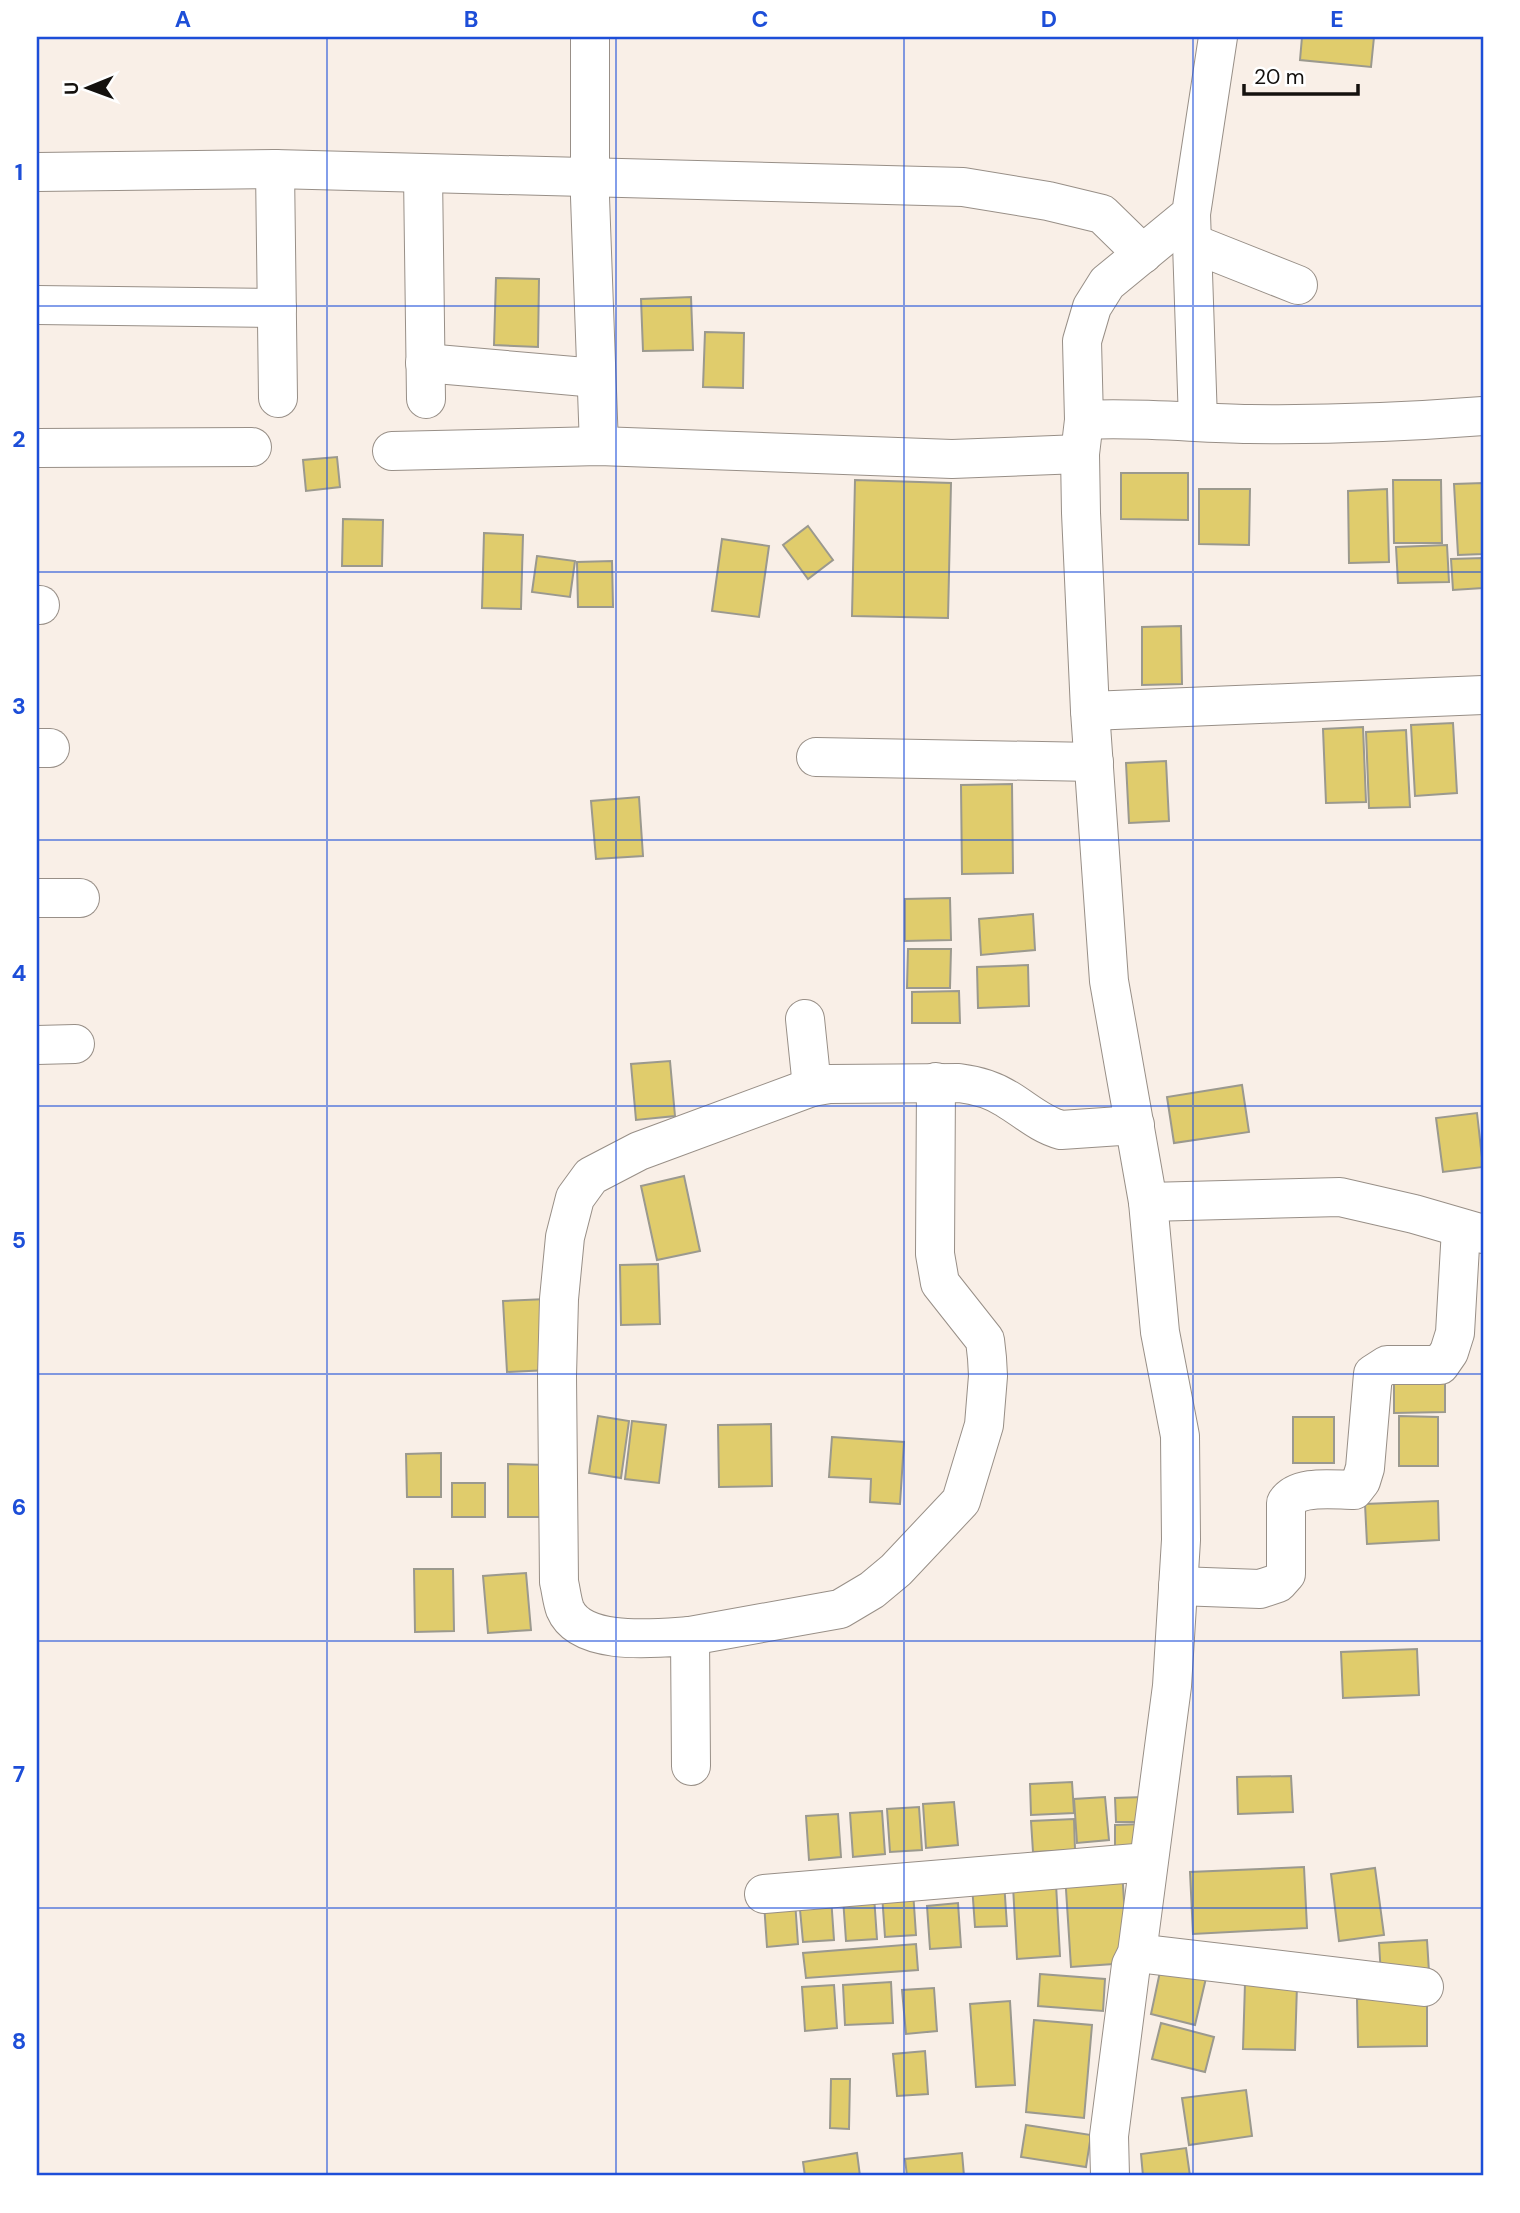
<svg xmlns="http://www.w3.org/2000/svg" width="1520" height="2213" font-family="'DM Sans',sans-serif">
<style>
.building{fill:#e0cc6c;stroke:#9b998e;stroke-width:2}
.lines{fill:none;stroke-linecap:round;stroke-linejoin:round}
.minor-casing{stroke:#988f87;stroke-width:40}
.minor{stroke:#fff;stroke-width:38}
.grid{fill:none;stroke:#1d4ed8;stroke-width:2;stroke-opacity:0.55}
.neatline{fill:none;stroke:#1d4ed8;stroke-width:2.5}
.grid-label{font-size:23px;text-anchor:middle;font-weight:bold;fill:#1d4ed8}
</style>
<rect width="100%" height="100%" fill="#f9efe7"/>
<g class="building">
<polygon points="1302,37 1374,37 1371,67 1300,60"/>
<polygon points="496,278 539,279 538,347 494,345"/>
<polygon points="691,297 693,350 643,351 641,299"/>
<polygon points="705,332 744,333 743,388 703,387"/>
<polygon points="337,457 340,487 306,491 303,460"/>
<polygon points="1121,473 1188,473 1188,520 1121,519"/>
<polygon points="855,480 951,483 948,618 852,616"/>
<polygon points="1393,480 1441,480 1442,543 1394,543"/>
<polygon points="1483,483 1483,554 1458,555 1454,484"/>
<polygon points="1199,489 1250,489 1249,545 1199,544"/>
<polygon points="1387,489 1389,562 1349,563 1348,491"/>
<polygon points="343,519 383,520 382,566 342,566"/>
<polygon points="808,526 833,560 808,579 783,545"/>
<polygon points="484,533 523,535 521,609 482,608"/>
<polygon points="722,539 769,546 759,617 712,611"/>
<polygon points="1447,545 1449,582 1398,583 1396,547"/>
<polygon points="537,556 575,561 570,597 532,592"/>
<polygon points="1483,558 1483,588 1453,590 1451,559"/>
<polygon points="612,561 613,607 578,607 577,562"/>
<polygon points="1181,626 1182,684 1142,685 1142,627"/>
<polygon points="1453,723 1457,793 1415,796 1411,725"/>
<polygon points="1363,727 1366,802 1326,803 1323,729"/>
<polygon points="1406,730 1410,807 1369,808 1366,732"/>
<polygon points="1166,761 1169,821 1129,823 1126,763"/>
<polygon points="1012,784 1013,873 962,874 961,785"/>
<polygon points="639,797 643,856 596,859 591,801"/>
<polygon points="950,898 951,940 905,941 905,899"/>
<polygon points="1033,914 1035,950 981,955 979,919"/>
<polygon points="908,949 951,949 950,988 907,988"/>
<polygon points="1028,965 1029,1006 978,1008 977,967"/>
<polygon points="959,991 960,1023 912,1023 912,992"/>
<polygon points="670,1061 675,1116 636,1120 631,1064"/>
<polygon points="1242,1085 1249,1132 1174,1143 1167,1097"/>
<polygon points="1477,1113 1483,1167 1443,1172 1436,1118"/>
<polygon points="684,1176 700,1251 657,1260 641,1186"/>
<polygon points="658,1264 660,1324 621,1325 620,1265"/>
<polygon points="546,1299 549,1370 507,1372 503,1301"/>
<polygon points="1394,1372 1445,1372 1445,1412 1394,1413"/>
<polygon points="598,1416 629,1421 621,1478 589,1473"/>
<polygon points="1399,1416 1438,1417 1438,1466 1399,1466"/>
<rect x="1293" y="1417" width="41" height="46"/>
<polygon points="632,1421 666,1425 659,1483 625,1479"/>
<polygon points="771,1424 772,1486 719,1487 718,1425"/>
<polygon points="832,1437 904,1442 900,1504 870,1502 871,1479 829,1477"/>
<polygon points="441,1453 441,1497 407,1497 406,1454"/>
<polygon points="508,1464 546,1465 545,1517 508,1517"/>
<rect x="452" y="1483" width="33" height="34"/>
<polygon points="1438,1501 1439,1540 1367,1544 1365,1504"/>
<polygon points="414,1569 453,1569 454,1631 415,1632"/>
<polygon points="526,1573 531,1630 488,1633 483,1576"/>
<polygon points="1417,1649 1419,1695 1343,1698 1341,1652"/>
<polygon points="1291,1776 1293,1812 1238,1814 1237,1777"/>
<polygon points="1072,1782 1074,1813 1031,1815 1030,1784"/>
<polygon points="1105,1797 1109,1840 1077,1843 1074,1799"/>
<polygon points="1143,1797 1144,1822 1116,1822 1115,1798"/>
<polygon points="954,1802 958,1845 926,1848 923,1804"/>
<polygon points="919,1807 922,1850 890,1852 887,1809"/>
<polygon points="882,1811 885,1854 853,1857 850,1813"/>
<polygon points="838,1814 841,1857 809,1860 806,1816"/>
<polygon points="1074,1819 1075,1850 1033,1852 1031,1821"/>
<polygon points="1143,1824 1143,1849 1115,1849 1115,1825"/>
<polygon points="1304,1867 1307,1928 1193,1934 1190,1872"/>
<polygon points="1375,1868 1384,1935 1339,1941 1331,1874"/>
<polygon points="1122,1870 1128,1963 1071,1967 1065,1874"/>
<polygon points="1004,1882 1007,1926 975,1927 972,1885"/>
<polygon points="1056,1884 1060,1956 1017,1959 1013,1886"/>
<polygon points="913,1891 916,1935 885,1937 882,1894"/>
<polygon points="874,1896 877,1939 846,1941 843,1898"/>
<polygon points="831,1897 834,1940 803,1942 799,1899"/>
<polygon points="795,1901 798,1944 767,1947 764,1903"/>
<polygon points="958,1903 961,1947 930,1949 927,1906"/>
<polygon points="1427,1940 1429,1972 1381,1975 1379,1943"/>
<polygon points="916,1944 918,1970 806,1978 803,1953"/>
<polygon points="1161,1967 1206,1978 1195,2025 1151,2014"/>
<polygon points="1040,1974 1105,1979 1103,2011 1038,2006"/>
<polygon points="891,1982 893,2023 845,2025 843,1985"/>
<polygon points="1245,1983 1297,1985 1295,2050 1243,2049"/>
<polygon points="834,1985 837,2028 805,2031 802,1987"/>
<polygon points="934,1988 937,2031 906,2034 902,1990"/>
<polygon points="1357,1999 1427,1999 1427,2046 1358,2047"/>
<polygon points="1010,2001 1015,2085 976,2087 970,2004"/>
<polygon points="1034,2020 1092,2025 1084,2118 1026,2112"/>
<polygon points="1161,2023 1214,2037 1205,2072 1152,2059"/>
<polygon points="925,2051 928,2094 897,2096 893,2054"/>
<polygon points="831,2079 850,2079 849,2129 830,2128"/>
<polygon points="1246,2090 1252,2136 1189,2145 1182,2098"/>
<polygon points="1026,2125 1091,2135 1086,2167 1021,2157"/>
<polygon points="1186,2148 1190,2176 1143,2176 1141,2154"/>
<polygon points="857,2153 860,2176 805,2176 803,2162"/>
<polygon points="962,2153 964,2176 907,2176 905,2159"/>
</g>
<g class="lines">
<g class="minor-casing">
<g id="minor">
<polyline points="590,37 590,197 599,446"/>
<polyline points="275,169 278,398"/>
<polyline points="37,172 275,169 963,187 1048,201 1102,214 1143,254"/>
<polyline points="423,174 426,399"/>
<polyline points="1191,214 1198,421"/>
<polyline points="1192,243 1298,285"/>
<polyline points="37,305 277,308"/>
<polyline points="425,363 585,377"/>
<path d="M1084,420c55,-3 110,3 165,4 78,1 156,-2 234,-8"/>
<polyline points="37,448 252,447"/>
<polyline points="392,451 599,446 952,459 1080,454"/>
<polyline points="37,605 40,605"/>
<polyline points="1090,711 1483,695"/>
<polyline points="37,748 50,748"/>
<polyline points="816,757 1094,762"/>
<polyline points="37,898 80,898"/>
<path d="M805,1019l7,68 17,-3 130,-1c16,2 34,7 48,16 17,10 34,26 54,31l74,-5"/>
<polyline points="37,1045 75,1044"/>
<polyline points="1148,1202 1340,1197 1414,1214 1483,1234"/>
<path d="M1178,1586l82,3 18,-6 8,-9v-71c12,-19 48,-13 68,-13l7,-9 4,-13 8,-94 14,-9h53l9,-13 6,-19 6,-104"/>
<polyline points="690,1636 840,1609 872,1590 896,1570 961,1501 984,1425 988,1376 987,1358 985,1340 940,1283 935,1254 936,1082"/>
<path d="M691,1766l-1,-130c-34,2 -109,11 -125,-27 -3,-8 -4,-19 -6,-27l-2,-206 2,-77 6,-62 10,-39 16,-22 48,-25 173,-64"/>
<polyline points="764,1894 1148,1862"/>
<polyline points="1137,1953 1424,1987"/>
<polyline points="1110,2176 1109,2136 1131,1965 1137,1953 1172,1686 1181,1540 1180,1436 1160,1332 1148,1202 1109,981 1090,711 1081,513 1080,454 1084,420 1082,341 1092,307 1107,283 1191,214 1218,37"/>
</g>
</g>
<use href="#minor" class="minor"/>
</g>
<path class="grid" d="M327,37v2139M616,37v2139M904,37v2139M1193,37v2139M37,306h1446M37,572h1446M37,840h1446M37,1106h1446M37,1374h1446M37,1641h1446M37,1908h1446"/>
<rect width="1520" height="2213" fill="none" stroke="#ffffff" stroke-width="77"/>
<g transform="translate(88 88) rotate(269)" stroke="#ffffff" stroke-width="5" paint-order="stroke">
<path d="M0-5L12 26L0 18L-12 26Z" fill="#14110e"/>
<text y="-10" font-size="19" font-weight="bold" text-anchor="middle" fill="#14110e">U</text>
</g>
<path d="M1244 84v10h114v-10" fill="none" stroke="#14110e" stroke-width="3.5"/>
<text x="1254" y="84" font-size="21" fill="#14110e" stroke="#ffffff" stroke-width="5" paint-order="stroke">20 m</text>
<rect x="38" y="38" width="1444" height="2136" class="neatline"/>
<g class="grid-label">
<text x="183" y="27">A</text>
<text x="471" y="27">B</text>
<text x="760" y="27">C</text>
<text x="1049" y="27">D</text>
<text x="1337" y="27">E</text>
<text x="19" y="180">1</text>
<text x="19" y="447">2</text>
<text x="19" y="714">3</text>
<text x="19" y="981">4</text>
<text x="19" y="1248">5</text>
<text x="19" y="1515">6</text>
<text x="19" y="1782">7</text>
<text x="19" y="2049">8</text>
</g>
</svg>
